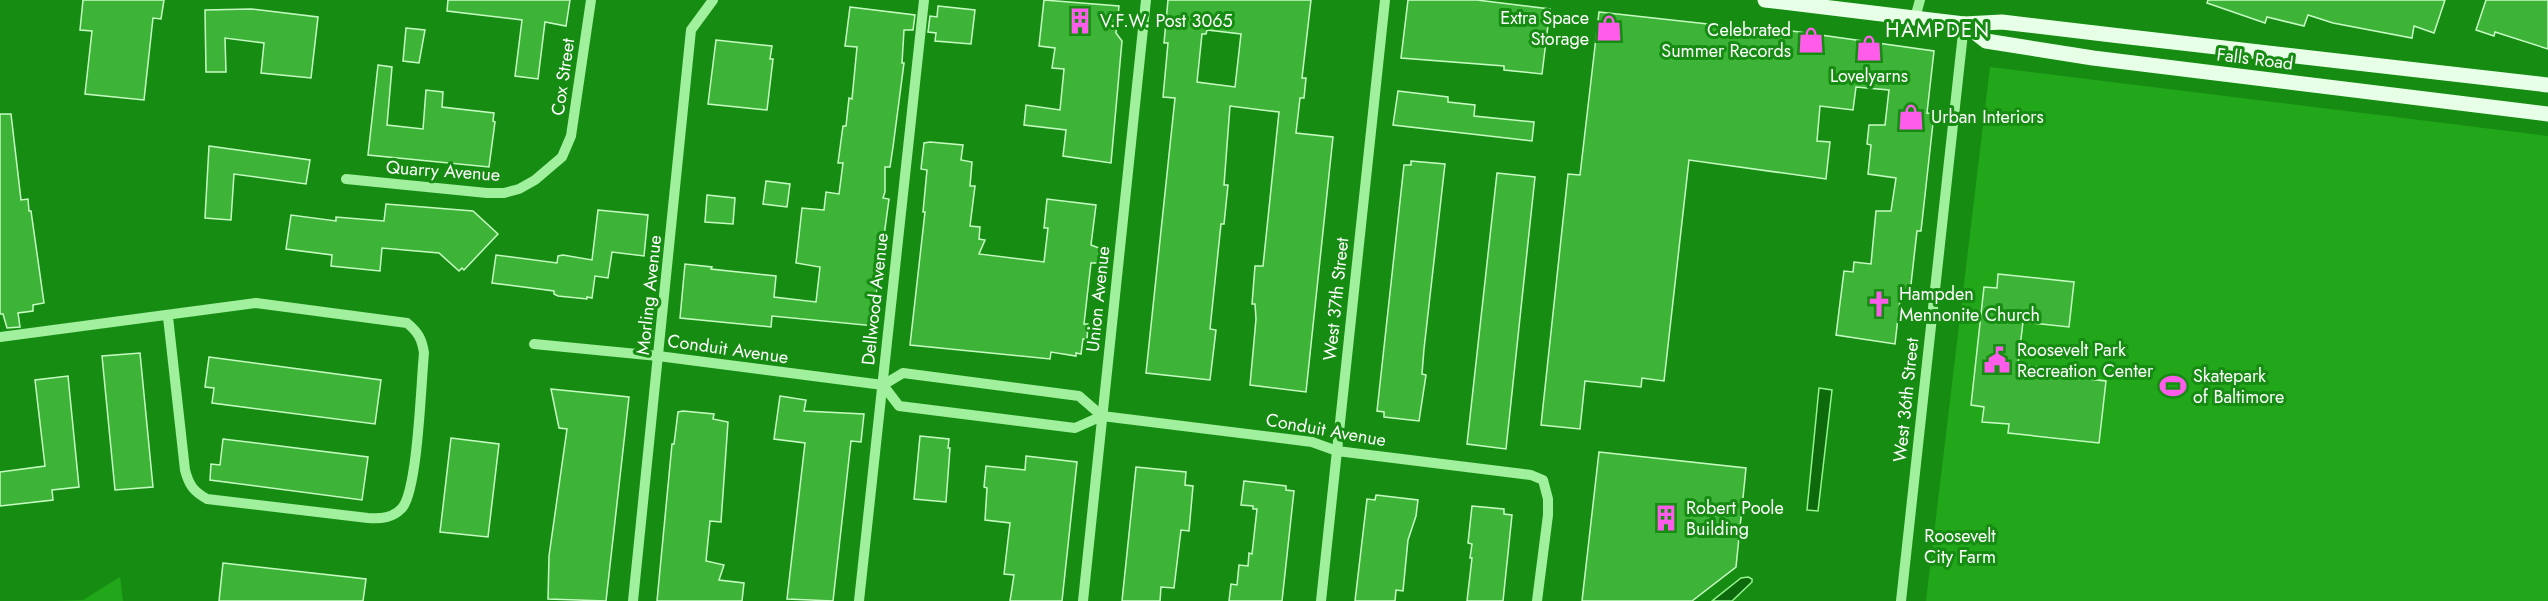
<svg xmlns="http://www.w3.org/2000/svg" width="2548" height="601" font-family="Jost,sans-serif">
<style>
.green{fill:#22a71b}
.water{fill:#0e690c;stroke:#94f48e;stroke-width:1.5}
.building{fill:#3db437;stroke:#c6fcc3;stroke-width:1.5;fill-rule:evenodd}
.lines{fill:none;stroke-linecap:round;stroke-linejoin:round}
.minor{stroke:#a1f09d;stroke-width:10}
.major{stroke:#e6ffe6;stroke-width:15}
.labels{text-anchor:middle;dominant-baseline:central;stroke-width:6;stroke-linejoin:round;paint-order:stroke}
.poi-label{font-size:18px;fill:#fff;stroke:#178c13;text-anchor:start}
.street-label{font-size:18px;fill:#fff;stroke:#178c13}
.park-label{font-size:18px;fill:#fff;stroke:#178c13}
.neighbourhood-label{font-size:20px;letter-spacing:1.5px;fill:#fff;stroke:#178c13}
</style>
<rect width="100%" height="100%" fill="#178c13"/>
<g class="green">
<polygon points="1990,67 2548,136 2548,601 1926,601"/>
<polygon points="120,577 123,601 54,601 83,600"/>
</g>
<g class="water">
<polygon points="1819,388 1832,390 1818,511 1807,510"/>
<polygon points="1748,577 1752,579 1752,582 1732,601 1712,601 1741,578"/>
</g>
<g class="building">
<polygon points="83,0 164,0 161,19 153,18 144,100 85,94 92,31 80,30"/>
<polygon points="448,0 570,0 566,26 545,22 538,79 515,76 522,20 447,11"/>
<polygon points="1044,0 1119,6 1116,33 1122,41 1111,163 1063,156 1066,130 1024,125 1026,105 1060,110 1064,69 1052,68 1055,48 1039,46"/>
<path d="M1168,0h143l-9,78h4l-2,20h-4l-4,35 37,4 -27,255 -56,-7 6,-66 -1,-15h-3l3,-38h8l16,-154 -49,-6 -6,79h4l-4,39h-3l-11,105 6,1 -6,50 -64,-7 29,-275 -12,-1 5,-54h-4zM1207,30l34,4 -6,53 -38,-5 5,-48h4z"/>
<polygon points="1408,0 1477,0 1550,9 1542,74 1504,70 1504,66 1401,58"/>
<polygon points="2208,0 2445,0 2434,33 2414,26 2412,38 2333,23 2308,15 2304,26 2267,17 2265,23 2207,3"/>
<polygon points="2486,0 2548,0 2548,49 2495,32 2494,36 2476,30"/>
<polygon points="938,6 975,10 971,44 935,41 936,33 928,32 930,16 937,17"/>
<polygon points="850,7 915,15 913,30 904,30 902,63 904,63 893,147 890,167 885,167 885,192 883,198 889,199 874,310 876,310 875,326 772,316 771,327 680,318 685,264 712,267 711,269 776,276 774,297 816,302 820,267 796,263 802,208 824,210 826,192 839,194 843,163 838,163 843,126 846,126 849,98 852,99 857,47 845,46"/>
<polygon points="251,9 318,17 311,78 261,73 264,43 225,38 226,72 206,72 205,10"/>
<polygon points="1599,12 1726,26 1785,30 1934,51 1927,113 1934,114 1921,231 1917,231 1910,293 1901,291 1895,344 1836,335 1844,271 1853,272 1854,262 1871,264 1876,211 1891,211 1896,178 1868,174 1871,145 1867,144 1869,125 1885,125 1889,90 1856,87 1853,110 1820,106 1817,141 1830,142 1826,179 1689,160 1664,381 1642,378 1641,387 1585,381 1580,429 1541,425 1568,174 1580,175"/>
<polygon points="406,28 425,30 419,63 403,61"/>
<polygon points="716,40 772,46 770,59 773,59 767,110 708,104"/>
<polygon points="378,65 392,67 387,125 423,129 426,90 443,92 442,107 494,113 493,121 495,122 489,167 368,155"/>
<polygon points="1398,91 1448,97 1448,102 1475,105 1474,116 1534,122 1532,141 1393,125"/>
<polygon points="0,114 11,114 21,200 28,199 29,211 31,211 44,303 33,305 33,311 18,313 20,327 7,328 3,314 0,314"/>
<polygon points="930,142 963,145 961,160 972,162 970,186 975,186 970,226 980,227 979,239 985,240 979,254 1044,262 1048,228 1044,228 1047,199 1096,205 1091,245 1099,248 1098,263 1091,263 1084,324 1088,324 1087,340 1083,339 1081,354 1076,353 1076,356 1051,352 1050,359 910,345 925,212 923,212 927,170 921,169 924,143"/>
<polygon points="209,146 310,160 306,184 234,174 231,220 205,218"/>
<polygon points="1411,161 1445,164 1424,349 1422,374 1426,375 1419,421 1384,417 1384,412 1377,411 1404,165 1411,165"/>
<polygon points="1497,173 1535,177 1506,449 1467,444"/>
<polygon points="766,181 790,184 787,207 763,204"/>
<polygon points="707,195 735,198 733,224 705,222"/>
<polygon points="386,204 473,211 498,234 464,270 462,268 459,271 439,253 382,248 380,271 331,266 332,255 286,249 291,215 336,221 336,217 384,221"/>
<polygon points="598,210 648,215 644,256 612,252 608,278 595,276 592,298 587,297 587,299 558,296 554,294 554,291 492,283 496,255 557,263 558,256 563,255 592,260"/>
<polygon points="1998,274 2074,282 2069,327 2023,322 2018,364 2089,375 2089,379 2106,381 2099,443 2008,433 2009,424 1982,422 1984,407 1971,405 1984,287 1997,288"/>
<polygon points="140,353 153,487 115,490 102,356"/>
<polygon points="209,357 381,380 375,424 212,403 214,388 205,387"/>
<polygon points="68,376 79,487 52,490 53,500 0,506 0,472 45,466 35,380"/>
<polygon points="551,389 629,397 606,601 548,599 549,556 567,429 559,428"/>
<polygon points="780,396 806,400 804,411 864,414 861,442 851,441 833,601 787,599 805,443 774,439"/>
<polygon points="683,411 714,414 713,419 728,422 721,522 710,521 706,561 724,565 719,580 744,583 742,601 657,601 672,444 674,444 678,412"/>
<polygon points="920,436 949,439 948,448 950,448 946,502 914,499"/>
<polygon points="451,438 499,444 488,537 440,532"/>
<polygon points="223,439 368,457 362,500 210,480 211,464 220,465"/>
<polygon points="1599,452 1746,468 1736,567 1692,601 1582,601"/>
<polygon points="1026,456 1077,462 1062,601 1010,601 1014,575 1004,574 1010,523 985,520 987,488 984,487 986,466 1025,470"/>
<polygon points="1136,467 1186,472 1185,485 1193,486 1189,531 1181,530 1174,588 1161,587 1160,601 1122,601"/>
<polygon points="1244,481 1286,486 1286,490 1294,491 1282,601 1229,601 1231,584 1237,585 1239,565 1248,566 1249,553 1252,554 1257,509 1253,509 1253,506 1241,505"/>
<polygon points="1376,495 1418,500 1416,516 1408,540 1403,591 1396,590 1395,601 1355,601 1367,499 1375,500"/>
<polygon points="1472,506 1504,509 1504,514 1512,515 1503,601 1467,601 1472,558 1470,558 1472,544 1468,543"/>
<polygon points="223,563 366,579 363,601 219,601"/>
</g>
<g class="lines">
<g class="minor">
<polyline points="1915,18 1920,0"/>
<polyline points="346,179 487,193 504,193 519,189 535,180 562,157 571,136 591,0"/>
<path d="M0,337l256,-34 151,20c11,9 15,16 17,30 -3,29 -6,137 -22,155 -9,10 -21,11 -34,10l-161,-19c-14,-8 -18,-14 -22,-29l-17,-153"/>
<polyline points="534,344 658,356 883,385 903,373 1079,396 1102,416"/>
<polyline points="883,385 899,406 1075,428 1102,416 1312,442 1337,451 1531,475 1543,480 1548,499 1548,515 1537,601"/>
<polyline points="633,601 691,30 713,0"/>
<polyline points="859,601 924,0"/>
<polyline points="1083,601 1146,0"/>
<polyline points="1321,601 1385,0"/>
<polyline points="1901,601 1964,24"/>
</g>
<g class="major">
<polyline points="1765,0 1964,24 2002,22 2112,35 2548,85"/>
<polyline points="1964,24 1986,41 2093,58 2548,114"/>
</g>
</g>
<defs>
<g id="building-bare" transform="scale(2.07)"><path d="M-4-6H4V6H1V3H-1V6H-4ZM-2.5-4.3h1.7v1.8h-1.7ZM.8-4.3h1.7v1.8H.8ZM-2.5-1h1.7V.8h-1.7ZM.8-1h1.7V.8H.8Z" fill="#ff5cec" stroke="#178c13" stroke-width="2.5" paint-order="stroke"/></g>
<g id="shop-bare" transform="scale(2.07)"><path d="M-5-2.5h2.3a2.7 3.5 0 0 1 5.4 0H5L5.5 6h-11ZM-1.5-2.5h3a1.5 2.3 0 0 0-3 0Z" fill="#ff5cec" stroke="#178c13" stroke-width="2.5" paint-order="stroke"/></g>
<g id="church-bare" transform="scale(2.07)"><path d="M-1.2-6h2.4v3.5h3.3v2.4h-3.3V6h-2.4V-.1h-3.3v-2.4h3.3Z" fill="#ff5cec" stroke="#178c13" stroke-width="2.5" paint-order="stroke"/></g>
<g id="civic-bare" transform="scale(2.07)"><path d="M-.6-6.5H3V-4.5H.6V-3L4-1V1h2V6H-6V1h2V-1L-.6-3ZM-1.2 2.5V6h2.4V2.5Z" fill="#ff5cec" stroke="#178c13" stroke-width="2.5" paint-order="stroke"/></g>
<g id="stadium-bare" transform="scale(2.07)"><path d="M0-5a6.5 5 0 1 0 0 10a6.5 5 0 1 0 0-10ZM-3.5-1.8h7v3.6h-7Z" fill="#ff5cec" stroke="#178c13" stroke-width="2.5" paint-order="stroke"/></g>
</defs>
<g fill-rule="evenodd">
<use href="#building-bare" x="1080" y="21"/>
<use href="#shop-bare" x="1609" y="28"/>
<use href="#shop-bare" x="1811" y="40"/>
<use href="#shop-bare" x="1869" y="48"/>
<use href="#shop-bare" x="1911" y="117"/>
<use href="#church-bare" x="1879" y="304"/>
<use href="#civic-bare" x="1997" y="360"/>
<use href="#stadium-bare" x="2173" y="386"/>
<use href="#building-bare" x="1666" y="518"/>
</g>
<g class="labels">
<g class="poi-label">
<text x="1589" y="18" text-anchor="end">Extra Space<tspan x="1589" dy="21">Storage</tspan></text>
<text x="1100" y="21">V.F.W. Post 3065</text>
<text x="1791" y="30" text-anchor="end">Celebrated<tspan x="1791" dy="21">Summer Records</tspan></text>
<text x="1869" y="76" text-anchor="middle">Lovelyarns</text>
<text x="1931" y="117">Urban Interiors</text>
<text x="1899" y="294">Hampden<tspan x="1899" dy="21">Mennonite Church</tspan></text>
<text x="2017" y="350">Roosevelt Park<tspan x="2017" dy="21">Recreation Center</tspan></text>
<text x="2193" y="376">Skatepark<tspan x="2193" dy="21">of Baltimore</tspan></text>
<text x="1686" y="508">Robert Poole<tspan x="1686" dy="21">Building</tspan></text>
</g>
<g class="street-label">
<text transform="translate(2255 59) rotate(7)">Falls Road</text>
<text transform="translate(563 77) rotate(-82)">Cox Street</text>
<text transform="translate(443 171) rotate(4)">Quarry Avenue</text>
<text transform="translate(649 295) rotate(-84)">Morling Avenue</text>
<text transform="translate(875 299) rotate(-84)">Dellwood Avenue</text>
<text transform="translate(1098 299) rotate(-84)">Union Avenue</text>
<text transform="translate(1336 299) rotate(-84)">West 37th Street</text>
<text transform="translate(728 349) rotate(8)">Conduit Avenue</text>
<text transform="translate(1906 400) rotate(-84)">West 36th Street</text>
<text transform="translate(1326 430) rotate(10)">Conduit Avenue</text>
</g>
<g class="park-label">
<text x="1960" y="536">Roosevelt<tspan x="1960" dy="21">City Farm</tspan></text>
</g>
<g class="neighbourhood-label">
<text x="1938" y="30">HAMPDEN</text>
</g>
</g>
</svg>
